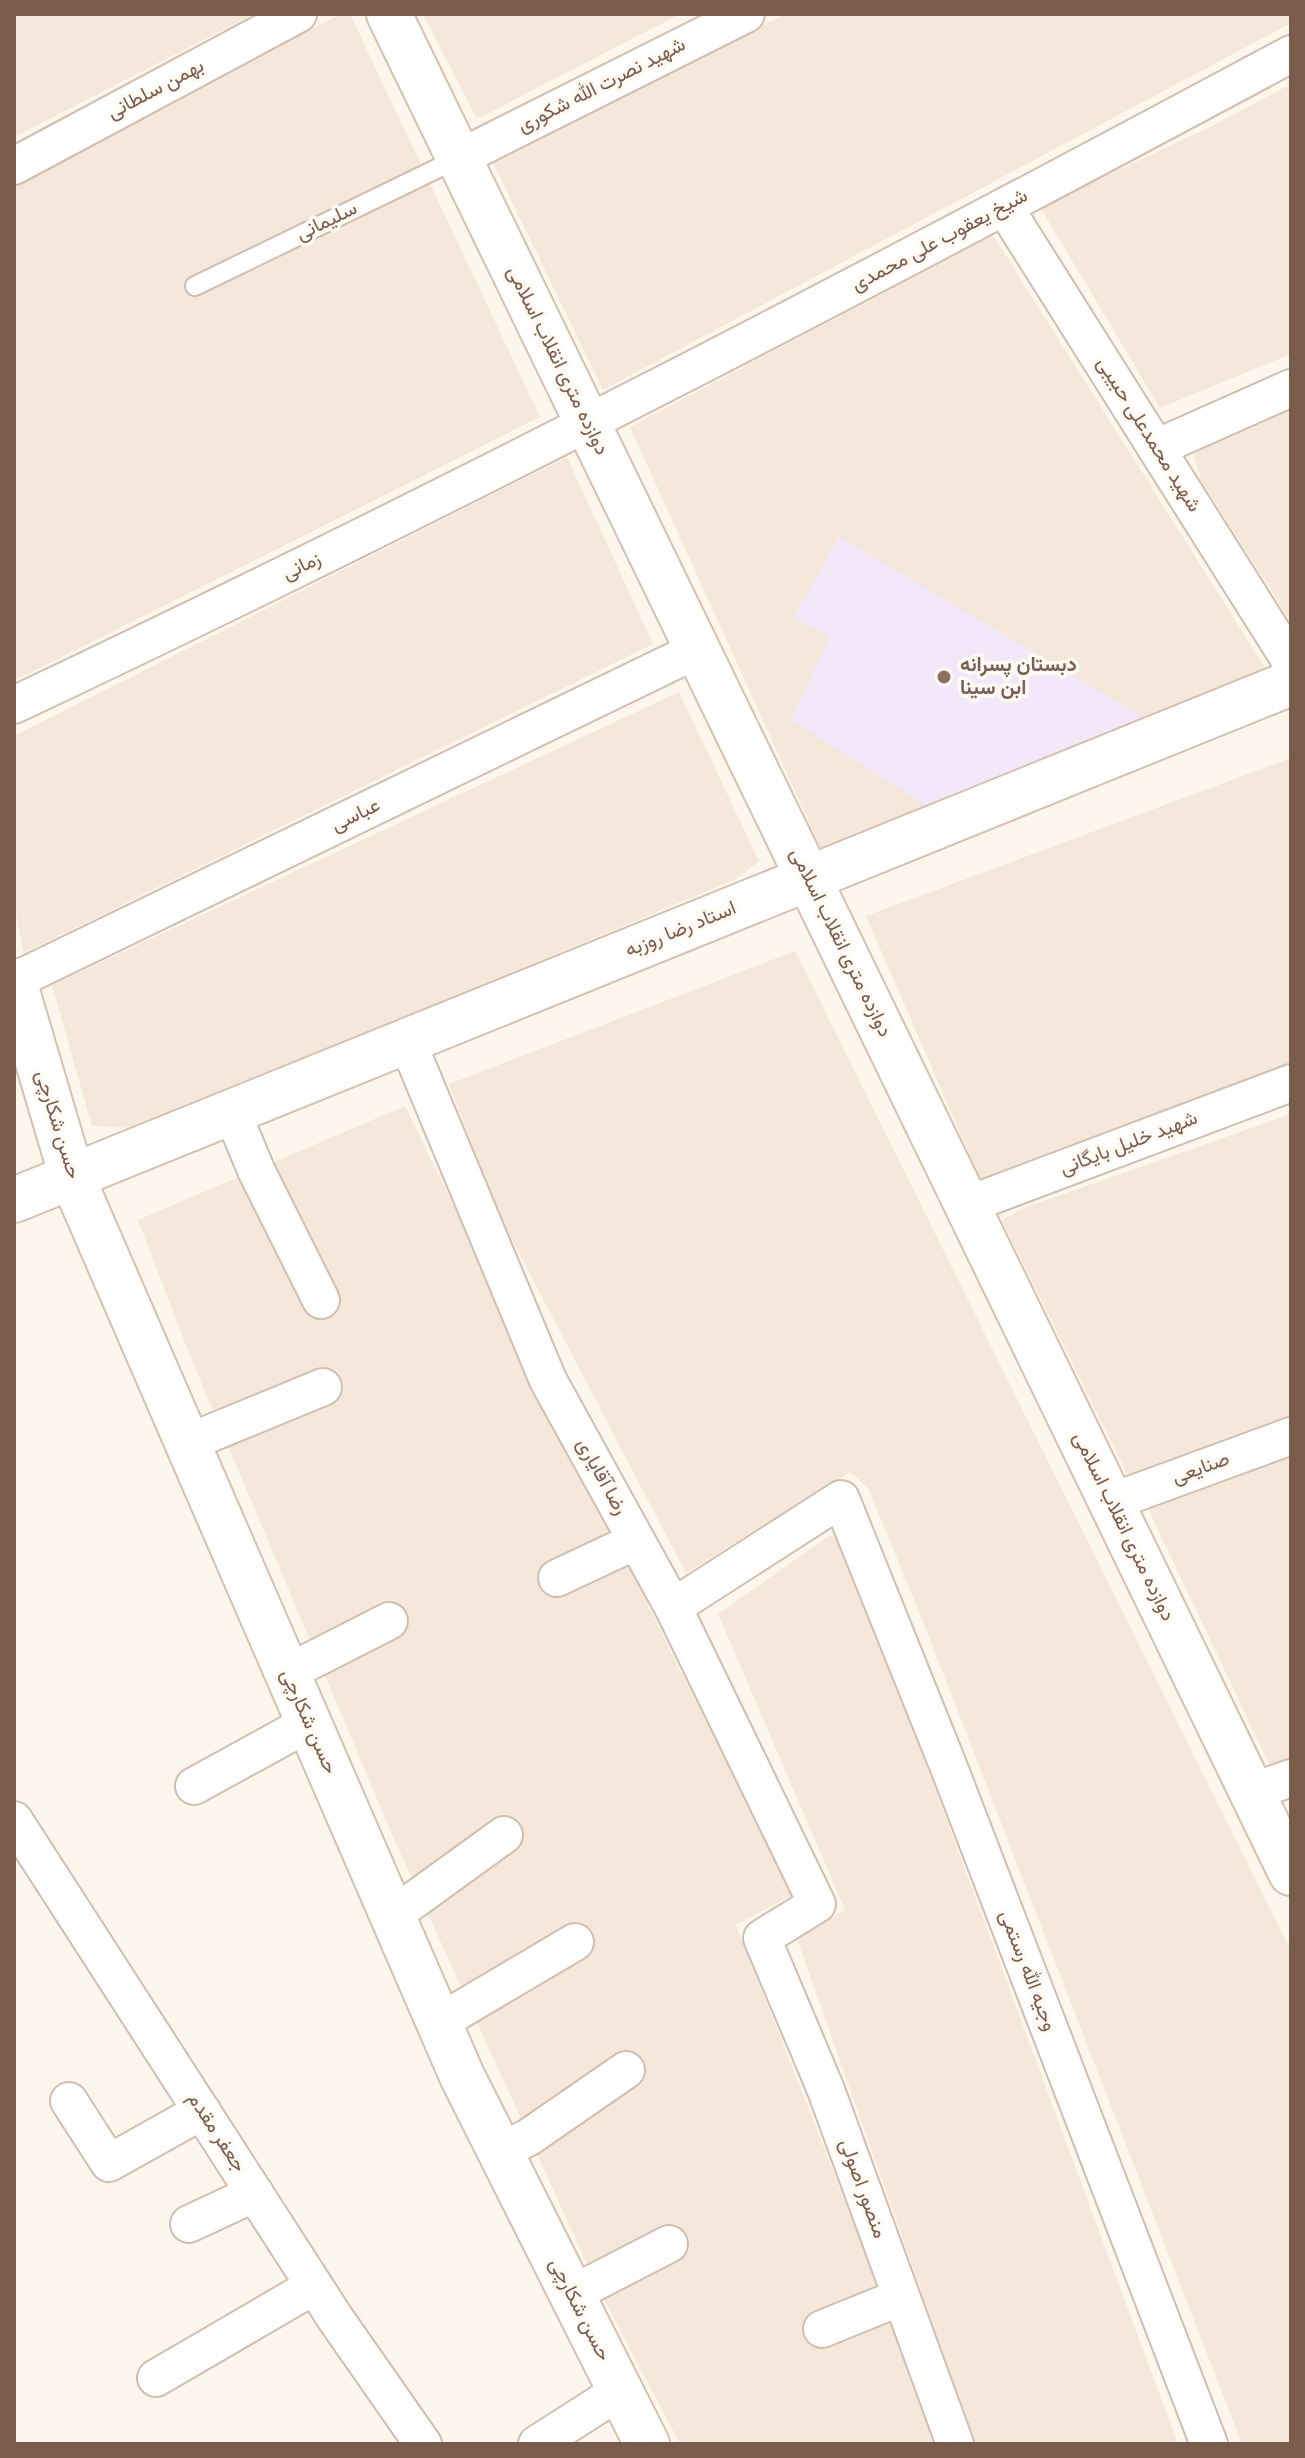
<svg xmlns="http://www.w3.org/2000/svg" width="1305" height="2458" font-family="Overpass,Vazirmatn,sans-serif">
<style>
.residential{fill:#f5e8da}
.education{fill:#f3e8fa}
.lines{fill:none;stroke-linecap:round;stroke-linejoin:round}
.lane-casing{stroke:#d1beb0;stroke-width:22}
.street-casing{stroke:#d1beb0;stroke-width:40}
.secondary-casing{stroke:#d6c0b0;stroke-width:48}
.lane{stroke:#fff;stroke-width:18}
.street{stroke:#fff;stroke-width:36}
.secondary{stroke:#fff;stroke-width:44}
.education-dot{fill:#8d6e63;stroke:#fffaf3;stroke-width:3}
.labels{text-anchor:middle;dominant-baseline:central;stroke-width:7;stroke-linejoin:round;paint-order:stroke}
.street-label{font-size:20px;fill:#7a5c4d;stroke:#fffaf3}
.education-label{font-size:20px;font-weight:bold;fill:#785e54;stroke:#fffaf3;text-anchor:start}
</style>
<rect width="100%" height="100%" fill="#fdf6ec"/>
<g class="residential">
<polygon points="14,14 254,14 14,137"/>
<polygon points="341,14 350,14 540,417 14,681 14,181"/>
<polygon points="423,14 680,14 477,119"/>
<polygon points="786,14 1291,14 1291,23 603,390 491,159"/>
<polygon points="1291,84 1291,354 1160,408 1040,207 1214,125"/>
<polygon points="993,235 1269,674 1146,719 794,617 831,636 931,809 824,855 630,427"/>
<polygon points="1291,402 1291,622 1202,482 1191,448"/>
<polygon points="567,457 653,644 24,953 14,905 14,736"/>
<polygon points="679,692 759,861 736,879 135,1128 92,1126 52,985"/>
<polygon points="1291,758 1291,1065 980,1179 866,916"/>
<polygon points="795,951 1291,1951 1291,2444 1242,2444 924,1624 868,1488 850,1472 686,1573 497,1211 449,1084"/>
<polygon points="405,1106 668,1646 794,1894 736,1925 905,2353 936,2444 680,2444 595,2282 394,1839 190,1356 138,1220"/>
<polygon points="1291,1114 1291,1416 1128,1476 1002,1221 1021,1209"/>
<polygon points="1291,1455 1291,1766 1273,1772 1147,1507"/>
<polygon points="839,1529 1178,2444 975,2444 796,1936 845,1910 718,1614"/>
</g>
<polygon class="education" points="839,536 1146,719 931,809 791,720 830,636 794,618"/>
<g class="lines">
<g class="lane-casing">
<polyline id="lane" points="195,286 459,158"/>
</g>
<g class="street-casing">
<g id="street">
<polyline points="459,158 746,14"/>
<polyline points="14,166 298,14"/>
<polyline points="1005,208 1291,662"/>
<polyline points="1156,448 1291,388"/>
<path d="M14,705c432,-204 856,-425 1277,-651"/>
<polyline points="14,981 697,650"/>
<polyline points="407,1041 548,1380 673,1607 817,1904 762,1938 826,2090 955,2444"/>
<polyline points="232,1112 256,1170 321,1300"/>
<polyline points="967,1205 1291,1083"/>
<polyline points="187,1443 323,1387"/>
<polyline points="1111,1502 1291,1436"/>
<polyline points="557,1578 636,1541"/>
<polyline points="673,1607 841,1499 948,1765 1209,2444"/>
<polyline points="287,1673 389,1621"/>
<polyline points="194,1786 309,1723"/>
<polyline points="1251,1792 1291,1778"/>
<polyline points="14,1820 335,2318 423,2444"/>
<polyline points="392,1916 504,1835"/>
<polyline points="438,2023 575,1942"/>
<polyline points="69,2101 109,2163 202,2111"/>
<polyline points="500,2152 529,2137 626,2070"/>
<polyline points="189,2224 255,2193"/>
<polyline points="572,2294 669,2244"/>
<polyline points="822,2329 901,2297"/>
<polyline points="156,2378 314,2286"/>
<polyline points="537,2444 620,2391"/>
</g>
</g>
<g class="secondary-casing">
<g id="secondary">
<polyline points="389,14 1291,1873"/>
<polyline points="14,981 72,1177 462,2076 647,2444"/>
<polyline points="14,1200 1291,683"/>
</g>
</g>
<use href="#lane" class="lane"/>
<use href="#street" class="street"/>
<use href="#secondary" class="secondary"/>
</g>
<circle class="education-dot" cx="944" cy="677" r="8"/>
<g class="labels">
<g class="street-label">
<text transform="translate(602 86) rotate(-27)">شهید نصرت الله شکوری</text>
<text transform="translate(156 90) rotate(-28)">بهمن سلطانی</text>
<text transform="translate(327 222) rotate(-26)">سلیمانی</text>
<text transform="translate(940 241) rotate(-28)">شیخ یعقوب علی محمدی</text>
<text transform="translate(557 361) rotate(64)">دوازده متری انقلاب اسلامی</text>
<text transform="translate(1148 435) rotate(58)">شهید محمدعلی حبیبی</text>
<text transform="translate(302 567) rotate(-26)">زمانی</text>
<text transform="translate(356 816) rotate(-26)">عباسی</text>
<text transform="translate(681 930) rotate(-22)">استاد رضا روزبه</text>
<text transform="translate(840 943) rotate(64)">دوازده متری انقلاب اسلامی</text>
<text transform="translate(57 1125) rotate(73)">حسن شکارچی</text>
<text transform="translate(1129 1144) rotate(-21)">شهید خلیل بایگانی</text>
<text transform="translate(1201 1469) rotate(-20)">صنایعی</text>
<text transform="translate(601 1477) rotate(61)">رضا آقایاری</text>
<text transform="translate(1123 1527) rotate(64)">دوازده متری انقلاب اسلامی</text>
<text transform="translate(308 1722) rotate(66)">حسن شکارچی</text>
<text transform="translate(1027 1971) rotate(69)">وجیه الله رستمی</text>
<text transform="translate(216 2133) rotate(57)">جعفر مقدم</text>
<text transform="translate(862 2189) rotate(70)">منصور اصولی</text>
<text transform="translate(579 2310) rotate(63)">حسن شکارچی</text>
</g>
<g class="education-label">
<text x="960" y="666">دبستان پسرانه<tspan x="960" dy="23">ابن سینا</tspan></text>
</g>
</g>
<rect width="1305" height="2458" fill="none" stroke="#7a5c4d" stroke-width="32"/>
</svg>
